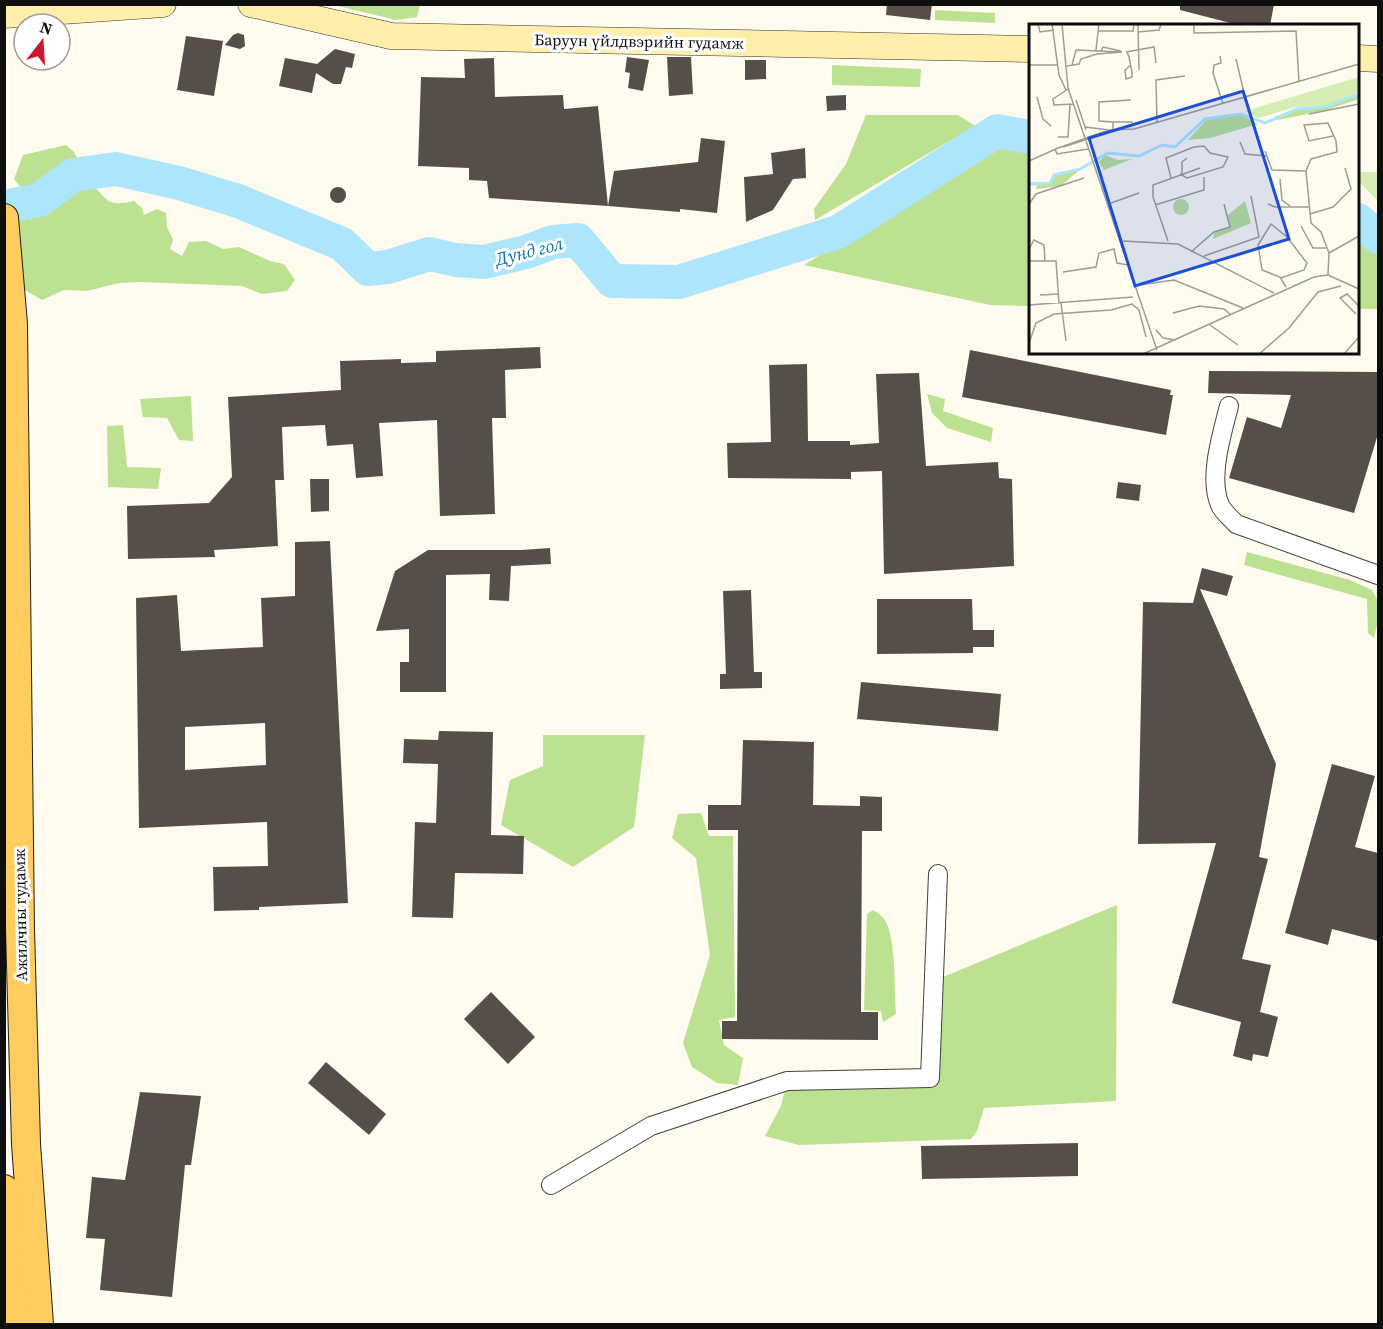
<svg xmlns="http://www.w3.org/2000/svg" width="1383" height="1329" font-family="'Source Serif 4',serif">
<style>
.green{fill:#d6eeb3}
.forest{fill:#bbe191}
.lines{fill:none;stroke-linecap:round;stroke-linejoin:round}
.river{stroke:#ade5fd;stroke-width:34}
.building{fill:#584e49;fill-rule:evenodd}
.street-casing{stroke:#414141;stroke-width:20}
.secondary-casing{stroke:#303030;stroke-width:27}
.primary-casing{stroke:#1f1f1f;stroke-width:30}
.street{stroke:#fff;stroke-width:18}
.secondary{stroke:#ffefaa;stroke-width:26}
.primary{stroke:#ffcc5f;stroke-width:28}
.labels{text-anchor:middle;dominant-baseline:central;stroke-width:6;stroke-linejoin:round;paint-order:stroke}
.street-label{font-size:16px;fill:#0e0e0e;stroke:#fff}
.water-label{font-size:18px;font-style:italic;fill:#0872ae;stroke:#fff}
.inset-river{fill:none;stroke:#ade5fd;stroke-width:3}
.inset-road{fill:none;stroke:#9f9c95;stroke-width:1.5}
.view{fill:#1d4ed8;fill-opacity:0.15;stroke:#1d4ed8;stroke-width:3}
.inset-edge{fill:none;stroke:#0e0e0e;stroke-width:3}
</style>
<rect width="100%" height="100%" fill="#fffbef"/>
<polygon class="green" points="1358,172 1378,172 1378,201 1358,181"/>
<g class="forest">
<polygon points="334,5 420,5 417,17 396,20"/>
<polygon points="935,10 995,13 995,23 935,20"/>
<polygon points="832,65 921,69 920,87 832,85"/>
<polygon points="866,115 958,115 975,126 815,220 814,209 846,164"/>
<polygon points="1003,141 1030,145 1030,306 990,305 804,265"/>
<polygon points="66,145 74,152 80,163 35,196 22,189 14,179 23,155"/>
<path d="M85,180c24,14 15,29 49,21l8,7 2,7 13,-6 9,4 1,14 6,13 -3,9 12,7 7,-14 17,-1 17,8 16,-2 31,14 14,3 11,16 -8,11 -25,3 -20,-8 -101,-4 -22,1 -32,8 -23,-1 -22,10 -24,-14 -1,-57 3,-11 33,-11c6,-16 16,-22 32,-27z"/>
<polygon points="1358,233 1378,251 1378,309 1358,309"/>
<polygon points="927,394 945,399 943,411 993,428 991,442 947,428 932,413"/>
<polygon points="191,396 193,441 179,440 167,418 143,417 140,399"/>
<polygon points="123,425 127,467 161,468 158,489 108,487 107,426"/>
<polygon points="1247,552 1350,580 1372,590 1378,601 1378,620 1374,638 1368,633 1367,599 1244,565"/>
<polygon points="543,735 645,735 634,827 573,867 501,825 510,780 543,766"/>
<polygon points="701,813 709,836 733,836 735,1017 719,1020 724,1045 743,1058 738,1085 717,1083 692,1067 683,1043 710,955 696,858 672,838 678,814"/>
<polygon points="1117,905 1116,1101 984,1108 977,1131 971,1139 799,1145 765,1136 781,1106 785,1089 932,1081 943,977"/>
<path d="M873,910c7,4 13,9 15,17 8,23 6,62 8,87l-13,8 -2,-11 -17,-1 3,-96z"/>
</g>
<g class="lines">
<g class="river">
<polyline points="4,207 39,200 73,175 116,169 179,183 238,201 342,244 368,269 388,267 429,254 456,260 484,262 526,252 553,242 578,240 612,281 679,282 838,232 997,131 1030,137"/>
<polyline points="1358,220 1378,237"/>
</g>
</g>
<g class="building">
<polygon points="887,4 932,4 930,20 886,15"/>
<polygon points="1180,4 1274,4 1270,26 1242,26 1180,10"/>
<polygon points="238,33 244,35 245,46 240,49 225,45 233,35"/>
<polygon points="186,36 223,41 214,96 177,90"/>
<polygon points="335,49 355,54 352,68 346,67 341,84 333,84 316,73 312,93 279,86 285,58 317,64"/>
<polygon points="627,57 649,60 643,91 628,88 630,73 625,72"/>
<polygon points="667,57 691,57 693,94 669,96"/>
<polygon points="494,58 495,97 563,95 564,109 598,106 608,206 489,198 487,181 469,180 469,168 418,166 421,77 465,78 464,59"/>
<polygon points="745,60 766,60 766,79 745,80"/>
<polygon points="846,95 846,110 827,111 826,96"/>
<polygon points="701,138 725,141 717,213 680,209 680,212 608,206 614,171 698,162"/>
<polygon points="805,148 806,178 793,179 773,210 746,222 744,177 773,174 771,153"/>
<circle cx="338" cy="195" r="8"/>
<polygon points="540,347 541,368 505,370 506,418 492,418 495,514 440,516 437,420 379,423 383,476 356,478 353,444 327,446 325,425 282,427 284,480 275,480 278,546 214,550 215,557 128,559 127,506 209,503 232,477 228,397 341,390 340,361 401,359 401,363 436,362 436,351"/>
<polygon points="970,350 1171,390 1170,395 1173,395 1166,435 962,397"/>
<polygon points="807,364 808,441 850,441 850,445 879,443 876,374 919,373 926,466 998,462 999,478 1012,479 1014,566 884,574 882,471 851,472 851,479 728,478 727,443 771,442 769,365"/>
<polygon points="1209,371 1378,372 1378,434 1354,513 1229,478 1247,417 1281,428 1291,395 1208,393"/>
<polygon points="310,479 329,479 329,511 311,512"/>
<polygon points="1118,482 1141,485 1139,501 1116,498"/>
<path d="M330,541l18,362 -89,4v3l-45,1 -1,-44 55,-1 -1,-44 -128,6 -3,-230 41,-3 4,56 82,-4 -2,-49 34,-2v-54zM265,723l1,42 -81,5v-43z"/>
<polygon points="550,548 551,564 511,566 509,601 489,600 490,574 446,575 446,692 400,692 400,662 409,662 409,629 376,631 395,571 428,550 521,550"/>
<polygon points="1202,568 1233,576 1227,596 1200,589 1276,764 1259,857 1268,859 1242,959 1271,965 1260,1012 1278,1017 1268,1057 1253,1054 1252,1061 1233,1056 1241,1022 1172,1003 1216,843 1138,844 1143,602 1193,603"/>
<polygon points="751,590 754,672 762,672 762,688 720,689 720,674 726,674 723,591"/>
<polygon points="877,599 972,599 973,630 994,630 994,647 973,647 973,653 877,654"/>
<polygon points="861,682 1001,694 998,731 857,719"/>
<polygon points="439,731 493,732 491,835 524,836 523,874 455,873 453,918 412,917 415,822 436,823 438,764 403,763 404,739 438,740"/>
<polygon points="743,740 814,742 813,805 860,806 860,796 882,797 882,831 862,831 861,1012 878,1012 878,1040 722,1039 722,1021 737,1021 738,830 708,830 708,805 741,805"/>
<polygon points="1332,764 1375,776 1355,847 1378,853 1378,941 1332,929 1328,945 1285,933"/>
<polygon points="491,992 535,1037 508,1064 464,1019"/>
<polygon points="326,1062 386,1114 369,1135 308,1083"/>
<polygon points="140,1092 201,1096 191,1165 185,1165 172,1297 100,1290 105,1239 86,1238 92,1177 125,1180"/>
<polygon points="1078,1143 1078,1176 922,1179 921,1146"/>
</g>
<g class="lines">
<g class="street-casing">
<g id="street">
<path d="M1229,406c-7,28 -21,72 -9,99 3,7 11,13 16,19l142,51"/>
<polyline points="551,1185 651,1126 787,1081 930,1078 938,874"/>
</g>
</g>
<g class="secondary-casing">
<g id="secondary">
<polyline points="251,4 391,36 1030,49"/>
<polyline points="4,15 163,4"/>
<polyline points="1358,58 1378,59"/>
</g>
</g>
<g class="primary-casing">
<g id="primary">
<polyline points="4,218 13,324 20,929 26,1144 39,1324"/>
<polyline points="4,1189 12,1324"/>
</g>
</g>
<use href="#street" class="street"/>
<use href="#secondary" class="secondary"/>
<use href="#primary" class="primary"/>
</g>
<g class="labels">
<g class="street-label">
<text transform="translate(639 41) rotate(1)">Баруун үйлдвэрийн гудамж</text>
<text transform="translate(20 915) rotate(-91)">Ажилчны гудамж</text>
</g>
<g class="water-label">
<text transform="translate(529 251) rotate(-14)">Дунд гол</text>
</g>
</g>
<g transform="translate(1029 24)">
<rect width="330" height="330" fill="#fffbef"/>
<path d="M330,53v15l-33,14 -30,1 -38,11 -13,-7z" fill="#d6eeb3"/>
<path d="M330,70v5l-36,12 -46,9 -3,-3 23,-8 26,-1zM212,91l17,9 -48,14 -22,2 18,-20zM76,131l13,5 14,-1 -28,11 -5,-8zM57,140l-25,22 -25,3 1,-5 13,-2 3,-8 23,-3zM144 183a8 8 0 1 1 16 0a8 8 0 1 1-16 0ZM216,177l6,22 -38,16 1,-6 16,-6 -2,-12z" fill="#bbe191"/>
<path class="inset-river" d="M0,160l21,-1 4,-8 26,-6 28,-16 31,3 23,-11 13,2 30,-28 36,-5 24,9 32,-14 27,-2 35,-13"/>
<path class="inset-road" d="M9,0l2,8 14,-2M23,0l7,51 7,15M33,0l6,64 89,262M109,0l1,46M165,0v9l102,-2 3,51M70,7h34l1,-7M109,8l21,-2 2,-6M67,26l3,-26M72,27l2,-4 18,4M97,28l28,-5 2,16M98,28l2,5 3,15v5l-6,2 -1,-9 6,-5M191,32l1,7 -7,2 -1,8 10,31M207,35l9,38M0,41h29M38,42l12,-2 2,-5 16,-5 25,-2 -46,-2 -4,15M39,65l-15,10 1,6 19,-1M8,73l6,22 8,7M47,76l10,30M280,90l50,-10M84,98h20M128,98l-1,-42 29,-4M56,103l24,3M84,106v-8l-14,-1v-19l32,-2M29,113h10l2,-32M211,118l5,12 22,2M34,123l44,-14M29,124l51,-18 25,-1 225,-65M26,125l2,5 31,-5M236,127l7,19 34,1 5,52 10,9 8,21M0,137l29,-13M277,147l5,-12 26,-7 -1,-11 -8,-18 -24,2 5,16 24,-5M153,150v-12l5,-4M142,154l-5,-20 28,-11 10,-1 6,7 18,4 -5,10 -36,11 -7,-4M251,155l2,21 8,6M82,179l28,-10M0,180l7,-10 48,-16M239,180l7,3h34M126,181l49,-15v-13M281,190l23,-7 18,-18 -6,-21M272,202l12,22h13M94,217l55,3 96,49M139,217l-15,-44v-12l47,-17M0,225l5,-9 10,5 1,16M162,228l23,-20 16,-5 -6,-23M175,232l55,-19 -8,-41M0,237h27l3,42M34,248l33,-5 3,-14 15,-4 3,14 11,2M299,251l1,-22 30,-17M252,254l23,-8 3,-7 -20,-26 -16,-13 -13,21 4,25 18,7 6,10M110,261l35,-5 69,28M11,271l19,-1M32,279l5,38M0,281l104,-8M144,289l26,-7 25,3 6,5M327,290l-16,-16 7,-4 12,12M181,301l28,20M127,306l7,8 13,2M0,319l7,-20 18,-9 57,-4 21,-6 7,6 7,27M114,330l171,-77 14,-2 31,14M230,330l30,-26 29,-36 23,-6M315,330l15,-17"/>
<path class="view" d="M214,67l46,148 -154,47 -46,-148z"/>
<rect width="330" height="330" class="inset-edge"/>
</g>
<rect width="1383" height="1329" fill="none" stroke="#0e0e0e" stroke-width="12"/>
<g transform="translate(42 42) rotate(17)"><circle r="28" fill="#ffffff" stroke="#9f9f9f" stroke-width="1.5"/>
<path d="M0-4.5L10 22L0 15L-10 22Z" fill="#ce162c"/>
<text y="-9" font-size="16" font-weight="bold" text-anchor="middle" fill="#0e0e0e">N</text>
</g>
</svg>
